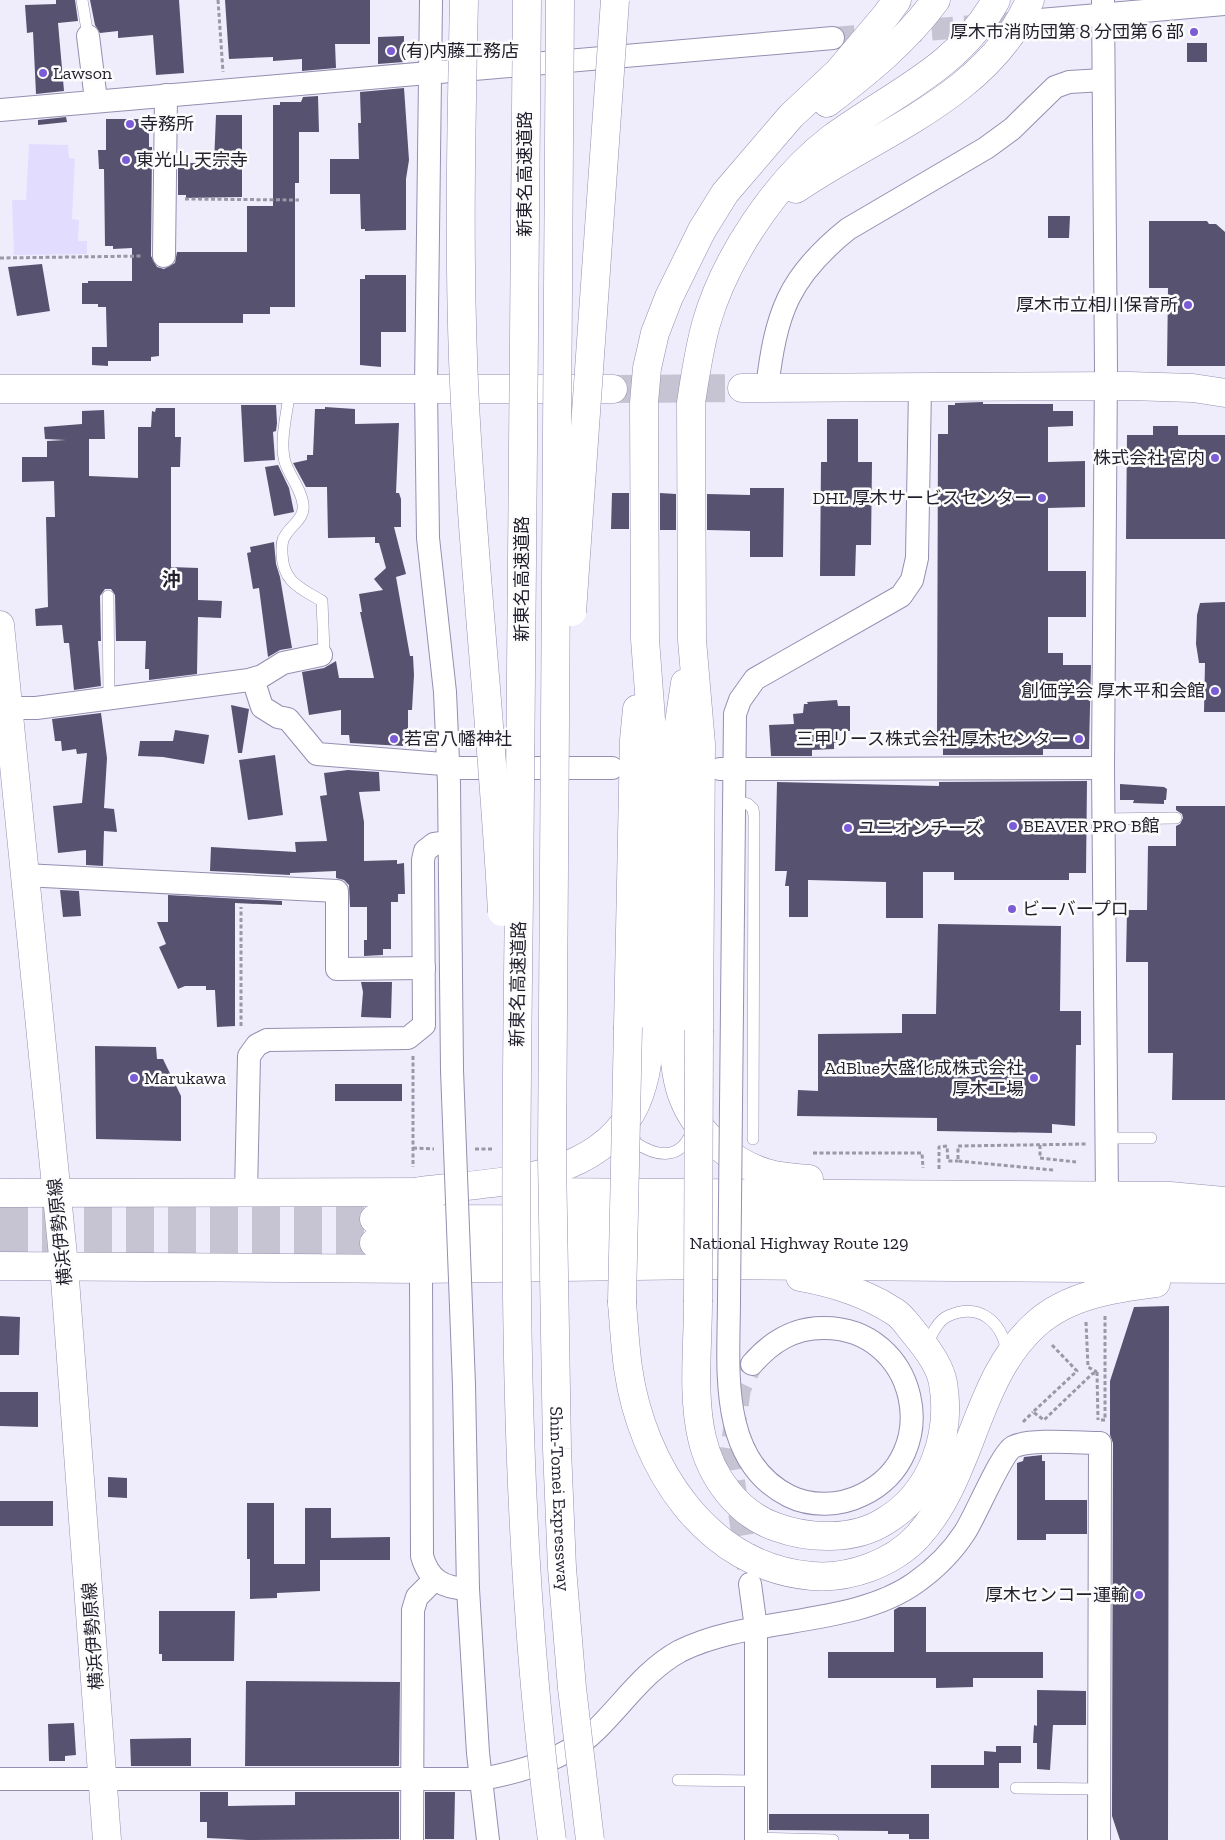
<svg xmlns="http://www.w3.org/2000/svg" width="1225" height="1840" font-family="'Zilla Slab','Noto Sans JP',serif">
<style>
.green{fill:#e2ddff}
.building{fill:#575270}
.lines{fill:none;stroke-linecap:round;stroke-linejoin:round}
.street-tunnel{stroke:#c6c4d2;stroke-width:22;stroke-dasharray:22 11;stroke-linecap:butt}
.secondary-tunnel{stroke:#c6c4d2;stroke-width:28;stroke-dasharray:28 14;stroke-linecap:butt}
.highway-tunnel{stroke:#c6c4d2;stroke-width:28;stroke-dasharray:28 14;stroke-linecap:butt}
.lane-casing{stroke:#948fb0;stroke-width:12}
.street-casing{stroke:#948fb0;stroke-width:24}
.secondary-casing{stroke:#948fb0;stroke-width:29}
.primary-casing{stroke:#948fb0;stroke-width:29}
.highway-casing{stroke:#948fb0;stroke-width:29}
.path{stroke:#9a98a6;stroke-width:3;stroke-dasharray:4 2.5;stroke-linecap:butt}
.lane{stroke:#fff;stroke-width:11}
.street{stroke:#fff;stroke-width:22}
.secondary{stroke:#fff;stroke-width:28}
.primary{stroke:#fff;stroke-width:28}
.highway{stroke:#fff;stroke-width:28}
.street-bridge-casing{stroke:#948fb0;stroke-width:24;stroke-linecap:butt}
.highway-bridge-casing{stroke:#948fb0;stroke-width:29;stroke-linecap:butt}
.street-bridge{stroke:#fff;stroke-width:22}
.highway-bridge{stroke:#fff;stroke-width:28}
.poi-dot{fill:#7b5cd6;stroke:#fcfcfc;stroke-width:2}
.labels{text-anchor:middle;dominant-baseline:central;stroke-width:5;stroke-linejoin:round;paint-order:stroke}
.poi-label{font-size:18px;fill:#211f2c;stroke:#fcfcfc;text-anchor:start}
.street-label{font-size:18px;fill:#211f2c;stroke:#fcfcfc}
.neighbourhood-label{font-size:19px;font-weight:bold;fill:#211f2c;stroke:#fcfcfc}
</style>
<rect width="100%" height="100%" fill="#efedfc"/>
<polygon class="green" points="29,144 68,145 69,158 75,159 72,219 79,220 78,241 87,241 87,254 14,255 12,200 26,200"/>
<g class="building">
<polygon points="56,0 75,0 78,21 58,23 64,91 36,94 33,32 27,33 25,5 56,4"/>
<polygon points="90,0 179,0 184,73 156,75 153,35 118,38 118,31 100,33 95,25"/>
<polygon points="225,0 370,0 370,44 335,44 336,68 302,71 302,59 273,61 273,57 229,59"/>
<polygon points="404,36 404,62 378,64 378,37"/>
<rect x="1187" y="43" width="20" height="19"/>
<polygon points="404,88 409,160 406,179 406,230 365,231 365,229 361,229 360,194 330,194 330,159 359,159 358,123 361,123 360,92"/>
<polygon points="318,96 319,132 299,132 299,183 295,183 295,307 270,307 270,314 243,314 243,323 159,323 159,356 151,357 151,361 108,361 108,366 92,365 92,347 107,347 106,307 98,307 98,304 82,304 82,283 88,283 88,281 132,281 132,248 113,249 113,246 105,246 104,169 99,169 98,150 106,150 106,119 149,119 149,147 152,147 151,256 157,267 164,269 175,263 177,252 247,252 247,206 273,206 273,105 280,105 280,102 301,102 303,97"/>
<polygon points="216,115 242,115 242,197 186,198 186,195 178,195 178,163 214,163"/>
<polygon points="66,117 67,122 38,125 38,120"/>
<polygon points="1048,216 1070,216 1069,238 1048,238"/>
<polygon points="1149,221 1207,221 1209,224 1216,224 1225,232 1225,366 1167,366 1168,288 1149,288"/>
<polygon points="42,264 50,311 17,316 8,267"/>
<polygon points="365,275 406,275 406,332 381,332 381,367 360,365 360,279 365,279"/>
<polygon points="983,402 983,404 1053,404 1053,411 1073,411 1073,426 1048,427 1048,462 1085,461 1085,507 1048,508 1048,571 1086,571 1086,617 1048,617 1048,653 1063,653 1063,665 1091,665 1089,749 1043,749 1043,755 943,755 943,733 937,733 938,434 948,434 948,405 955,405 955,403"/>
<polygon points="241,405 276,405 277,423 276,431 273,432 275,460 244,462"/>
<polygon points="325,407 355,409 355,424 399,423 396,493 399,493 401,499 401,527 394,527 406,574 396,577 410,656 413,656 414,675 412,710 408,710 408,741 403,741 403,746 350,743 349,735 341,735 341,710 309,715 302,672 324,668 336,661 339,678 374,678 360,612 362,612 359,594 383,590 374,579 386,568 379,543 375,543 375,537 328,538 327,487 306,487 293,463 307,460 307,455 313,455 315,409 325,409"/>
<polygon points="156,408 175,408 175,437 181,437 180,467 171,467 171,567 198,568 198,600 222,601 221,618 198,617 197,674 149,680 149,669 145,669 146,641 116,641 115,595 111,589 105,589 100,596 101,641 98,641 101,686 74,690 69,643 64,643 62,625 36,626 35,609 48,607 46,517 55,517 54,481 22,482 22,457 47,457 47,441 66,440 45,439 44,427 82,424 82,411 104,410 105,439 89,439 89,476 138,478 138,427 151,427 152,411 155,412"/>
<polygon points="827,419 858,419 858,462 872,462 871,545 856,545 855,576 820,576 821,462 827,462"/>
<polygon points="1153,426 1178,426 1178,435 1225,435 1225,539 1126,539 1127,435 1153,435"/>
<polygon points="278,465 289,488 294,512 274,516 265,467"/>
<polygon points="750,488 784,488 783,557 750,557 750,531 707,530 707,494 750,495"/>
<polygon points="612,493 629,493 629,529 611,529"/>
<polygon points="660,493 676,494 676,530 660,530"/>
<polygon points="274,542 276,564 280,577 292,648 280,650 268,657 259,588 253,589 247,553 251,552 250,547"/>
<polygon points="1225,602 1225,712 1204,712 1205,663 1199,663 1196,644 1197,615 1200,603"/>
<polygon points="837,700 838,706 850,706 850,731 839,731 840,742 834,743 834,749 812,750 812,756 771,756 769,725 794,724 793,714 803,713 804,704 808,704 807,702"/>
<polygon points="231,705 249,709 242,753 238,753"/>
<polygon points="101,713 107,758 104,808 114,809 117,832 104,831 103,866 86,865 86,850 58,853 53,806 82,803 87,753 77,754 76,749 62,751 61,741 55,741 52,719"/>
<polygon points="175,730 209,735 204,764 163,757 138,756 140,741 173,741"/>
<polygon points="275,755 283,815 248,820 239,760"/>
<polygon points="348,770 379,772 380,791 359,792 364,822 364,861 397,860 397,864 404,863 405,894 398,894 398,902 391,902 391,949 383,949 383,955 364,956 364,940 367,940 367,907 350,907 349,885 344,880 336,878 336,871 290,873 290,875 210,871 211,847 296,852 295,842 327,841 320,796 327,795 324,773"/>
<polygon points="1087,781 1086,873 1069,873 1069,880 954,880 954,872 923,872 923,918 886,918 886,882 808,880 808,917 789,917 789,886 785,886 787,871 775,871 777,782 939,786 939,782"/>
<polygon points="1120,784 1164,787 1167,789 1166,800 1164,800 1164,804 1133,803 1134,800 1120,800"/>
<polygon points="1176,806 1225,806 1225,1100 1172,1100 1173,1053 1148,1053 1148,962 1126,962 1127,910 1147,910 1148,846 1176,846 1176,826 1180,824 1183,818 1182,814 1176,810"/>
<polygon points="60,890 79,891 81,916 63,917"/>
<polygon points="168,895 282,901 282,905 235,903 235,1026 217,1027 215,990 206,990 206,986 185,986 178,989 159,947 166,944 157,922 168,922"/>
<polygon points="938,924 1061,926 1060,1011 1081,1011 1081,1045 1076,1045 1075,1126 1052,1124 1052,1133 937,1131 937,1118 797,1116 798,1090 818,1091 818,1034 902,1033 902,1014 936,1014"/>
<polygon points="361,982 392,982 391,1018 361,1017 363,992"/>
<polygon points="95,1046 156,1047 157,1059 163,1059 181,1096 181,1141 96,1139"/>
<rect x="335" y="1084" width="67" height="17"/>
<polygon points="1169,1306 1168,1840 1120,1840 1112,1816 1113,1443 1110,1435 1110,1381 1134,1307"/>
<polygon points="0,1316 20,1317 19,1355 0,1355"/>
<polygon points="0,1392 38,1392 38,1427 0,1426"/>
<polygon points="1042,1455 1042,1461 1045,1461 1045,1500 1087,1500 1087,1534 1046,1534 1046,1540 1017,1540 1017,1463 1023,1461 1024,1457"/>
<polygon points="108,1477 127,1478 127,1498 108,1497"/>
<rect x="0" y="1501" width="53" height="25"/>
<polygon points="247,1503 274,1503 274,1564 305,1564 305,1508 331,1508 331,1538 390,1537 390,1560 320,1560 320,1591 277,1593 277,1598 250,1599 250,1559 247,1559"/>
<polygon points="899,1607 926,1607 926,1652 1043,1652 1043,1678 973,1678 973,1687 936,1688 936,1678 828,1678 828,1652 894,1652 894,1610"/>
<polygon points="159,1611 235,1611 234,1661 162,1661 162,1654 159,1654"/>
<polygon points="246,1681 400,1682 399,1766 245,1766"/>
<polygon points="1037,1690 1086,1691 1086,1725 1053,1725 1050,1770 1037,1769 1037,1743 1033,1743 1034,1725 1037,1726"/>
<polygon points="74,1723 76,1755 65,1756 65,1761 49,1761 48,1724"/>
<polygon points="191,1738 191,1766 131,1766 130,1739"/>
<polygon points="996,1746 1021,1746 1021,1763 999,1763 999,1788 931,1788 931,1765 984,1765 984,1751 996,1752"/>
<polygon points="200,1792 228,1792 228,1806 295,1805 295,1792 399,1792 399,1839 248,1840 207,1838 207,1822 200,1822"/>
<polygon points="425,1792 455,1792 454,1839 425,1839"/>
<polygon points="769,1814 929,1814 929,1839 909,1839 909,1834 888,1834 888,1831 769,1830"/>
</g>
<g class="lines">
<g class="street-tunnel">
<polyline points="833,38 1032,21"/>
<polyline points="748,1568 730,1457 740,1389 752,1364"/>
</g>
<polyline class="secondary-tunnel" points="613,389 742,388"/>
<g class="highway-tunnel">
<polyline points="0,1219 374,1219"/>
<polyline points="0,1242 374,1243"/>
</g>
<g class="lane-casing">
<g id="lane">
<polyline points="82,0 88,36"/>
<path d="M290,388c-2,21 -10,49 -6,70 3,16 17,29 19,46 2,15 -11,20 -18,32 -4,5 -3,12 -3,18 1,28 18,34 40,47l2,50 -3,4"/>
<polyline points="108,596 109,698"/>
<polyline points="733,800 748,804 753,809 754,816 753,1139"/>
<polyline points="1104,819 1176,818"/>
<path d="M632,1133l4,10c21,14 44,17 55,-10"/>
<polyline points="1106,1138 1151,1138"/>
<path d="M926,1347c5,-11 11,-26 22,-31 32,-14 53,6 59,35"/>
<polyline points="678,1780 756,1781"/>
<polyline points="1016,1788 1099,1789"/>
<polyline points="756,1838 833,1840"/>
</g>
</g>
<g class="street-casing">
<g id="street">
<polyline points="431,0 426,388 428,538 445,692 449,784 452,1070"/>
<polyline points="1103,0 1106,370 1103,768 1107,1195"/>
<polyline points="1040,20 1225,4"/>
<polyline points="88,36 96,100"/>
<polyline points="0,110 833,38"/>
<polyline points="164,256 166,95"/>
<path d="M767,388c9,-75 21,-111 81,-159l138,-81 26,-19 43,-42 14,-5 34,-2"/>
<polyline points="253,679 262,707 278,717 288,719 317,754 443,764 448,768 612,768"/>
<polyline points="0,708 36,708 249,680 262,676 283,663 321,655"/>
<polyline points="720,769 1103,768"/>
<polyline points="24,875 337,891 337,969 424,968"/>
<polyline points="731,1106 735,714 740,700 755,679 901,596 912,580 917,558 920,388"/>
<polyline points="246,1193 249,1056 257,1045 267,1040 408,1038 424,1025 423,860 425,851 434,844 449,842"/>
<path d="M421,1269l1,287c7,25 22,32 46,33"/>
<path d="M729,1299c0,67 -12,161 60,197 22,11 51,10 73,-1 84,-40 55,-168 -39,-167 -30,0 -52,14 -71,36"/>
<polyline points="464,1385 468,1589 478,1753 488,1840"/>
<polyline points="750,1584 756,1628 756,1840"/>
<path d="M0,1779h482c38,-7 85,-20 113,-48 28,-27 50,-61 85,-80 70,-35 173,-24 235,-68 20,-14 37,-31 50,-51 11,-17 36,-78 48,-85 17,-9 67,-4 87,-4l-1,397"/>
<polyline points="412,1840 413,1610 417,1597 434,1580"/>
</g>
</g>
<g class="secondary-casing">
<g id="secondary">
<polyline points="742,388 1129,386 1193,388 1225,393"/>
<polyline points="0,389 613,389"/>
</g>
</g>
<g class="primary-casing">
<polyline id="primary" points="0,625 64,1266 107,1840"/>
</g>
<g class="highway-casing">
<g id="highway">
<path d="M827,103c40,-31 79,-62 109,-103"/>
<path d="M796,189c80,-55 193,-93 234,-189"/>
<path d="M685,683l-9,60 -3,288c1,22 2,44 9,64 14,39 53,71 92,80 12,2 23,3 35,4"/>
<polyline points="628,1027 634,740 637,709"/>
<path d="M699,1030l2,-286 -9,-104 -1,-237c4,-27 8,-53 15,-79 19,-67 71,-144 126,-186 58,-43 127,-70 164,-138"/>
<path d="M421,1191c70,-9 169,-8 210,-78 14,-24 17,-53 20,-81l2,-286 -8,-107 -1,-236 3,-35 8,-35 14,-36 33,-67 23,-37 66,-77 47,-44 49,-58 10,-14"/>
<polyline points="529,1192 1170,1196 1225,1201"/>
<polyline points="0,1193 438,1192"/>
<polyline points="374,1219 1225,1220"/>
<path id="s1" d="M374,1243h851"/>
<polyline points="0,1266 421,1269 706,1265 1225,1269"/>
<path d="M698,1302c0,44 -6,93 4,136 9,39 36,76 74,89 33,12 78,14 109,-6 47,-28 67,-86 58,-138 -3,-17 -17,-36 -28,-49 -6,-7 -12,-17 -20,-22 -29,-19 -61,-29 -95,-35"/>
<path d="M622,1303c2,22 3,43 6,65 14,98 78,199 184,208 37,3 80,-12 106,-40 56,-62 56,-157 118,-212 32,-29 79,-36 120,-41"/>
</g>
</g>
<g class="path">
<polyline points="218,0 223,72"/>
<polyline points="185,199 299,200"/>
<polyline points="0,258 143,256"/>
<polyline points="241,1026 241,907"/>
<polyline points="413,1056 413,1167"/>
<polyline points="1040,1145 1040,1158 1076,1162"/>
<polyline points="413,1148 434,1149"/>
<polyline points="475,1149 494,1149"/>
<polyline points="813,1153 922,1153 923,1168"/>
<polyline points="939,1169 939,1147 947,1146 948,1161 958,1161"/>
<polyline points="1053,1170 958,1161 958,1146 1087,1144"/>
<polyline points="1086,1322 1088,1367 1097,1372"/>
<polyline points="1052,1345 1077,1371 1033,1412 1044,1420 1092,1374 1097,1372"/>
<polyline points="1097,1372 1098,1420"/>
<polyline points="1101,1420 1105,1420 1105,1316"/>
<polyline points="1023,1422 1033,1412"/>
</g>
<use href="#lane" class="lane"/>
<use href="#street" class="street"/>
<use href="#secondary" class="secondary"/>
<use href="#primary" class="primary"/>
<use href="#highway" class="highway"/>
<g class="street-bridge-casing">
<g id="street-bridge">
<polyline points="452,1070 464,1385"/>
<polyline points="729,1299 731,1106"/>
</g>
</g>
<g class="highway-bridge-casing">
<g id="highway-bridge">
<path d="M464,0c-3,135 -6,269 1,404 9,169 28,338 37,508"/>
<path d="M527,0c-3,299 -4,598 -8,898 -4,313 -9,630 33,942"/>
<path id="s2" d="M560,0l-8,1157 5,292 5,119 10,120 18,152"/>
<polyline points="572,612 615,0"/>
<polyline points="698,1302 699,1030"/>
<polyline points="622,1303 628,1027"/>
</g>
</g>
<use href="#street-bridge" class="street-bridge"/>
<use href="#highway-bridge" class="highway-bridge"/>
</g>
<g class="poi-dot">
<circle cx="1194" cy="32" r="5"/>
<circle cx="391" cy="51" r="5"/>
<circle cx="43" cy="73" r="5"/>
<circle cx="130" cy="124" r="5"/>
<circle cx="126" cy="160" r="5"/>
<circle cx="1188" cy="305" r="5"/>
<circle cx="1215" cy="458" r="5"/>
<circle cx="1042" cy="498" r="5"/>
<circle cx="1215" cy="691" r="5"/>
<circle cx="394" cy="739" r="5"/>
<circle cx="1079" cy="739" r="5"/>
<circle cx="1013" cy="826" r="5"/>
<circle cx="848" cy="828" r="5"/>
<circle cx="1012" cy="909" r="5"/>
<circle cx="134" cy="1078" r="5"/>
<circle cx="1034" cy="1078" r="5"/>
<circle cx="1139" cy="1595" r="5"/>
</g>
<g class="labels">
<g class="poi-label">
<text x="1184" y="32" text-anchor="end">厚木市消防団第８分団第６部</text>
<text x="401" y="51">(有)内藤工務店</text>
<text x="53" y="73">Lawson</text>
<text x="140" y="124">寺務所</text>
<text x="136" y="160">東光山 天宗寺</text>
<text x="1178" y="305" text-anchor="end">厚木市立相川保育所</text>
<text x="1205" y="458" text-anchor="end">株式会社 宮内</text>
<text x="1032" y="498" text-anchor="end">DHL 厚木サービスセンター</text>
<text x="1205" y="691" text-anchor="end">創価学会 厚木平和会館</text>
<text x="404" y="739">若宮八幡神社</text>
<text x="1069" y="739" text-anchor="end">三甲リース株式会社 厚木センター</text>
<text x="1023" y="826">BEAVER PRO B館</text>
<text x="858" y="828">ユニオンチーズ</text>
<text x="1022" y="909">ビーバープロ</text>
<text x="1024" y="1068" text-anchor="end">AdBlue大盛化成株式会社<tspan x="1024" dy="21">厚木工場</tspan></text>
<text x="144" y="1078">Marukawa</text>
<text x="1129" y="1595" text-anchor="end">厚木センコー運輸</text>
</g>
<g class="street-label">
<text transform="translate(525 174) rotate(-90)">新東名高速道路</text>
<text transform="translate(522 579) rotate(-90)">新東名高速道路</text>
<text transform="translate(518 984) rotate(-89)">新東名高速道路</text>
<text transform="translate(60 1232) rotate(-96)">横浜伊勢原線</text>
<text stroke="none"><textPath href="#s1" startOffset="425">National Highway Route 129</textPath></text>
<text stroke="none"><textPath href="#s2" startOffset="1499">Shin-Tomei Expressway</textPath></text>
<text transform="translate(93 1636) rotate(-94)">横浜伊勢原線</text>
</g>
<g class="neighbourhood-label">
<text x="171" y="579">沖</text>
</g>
</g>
</svg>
